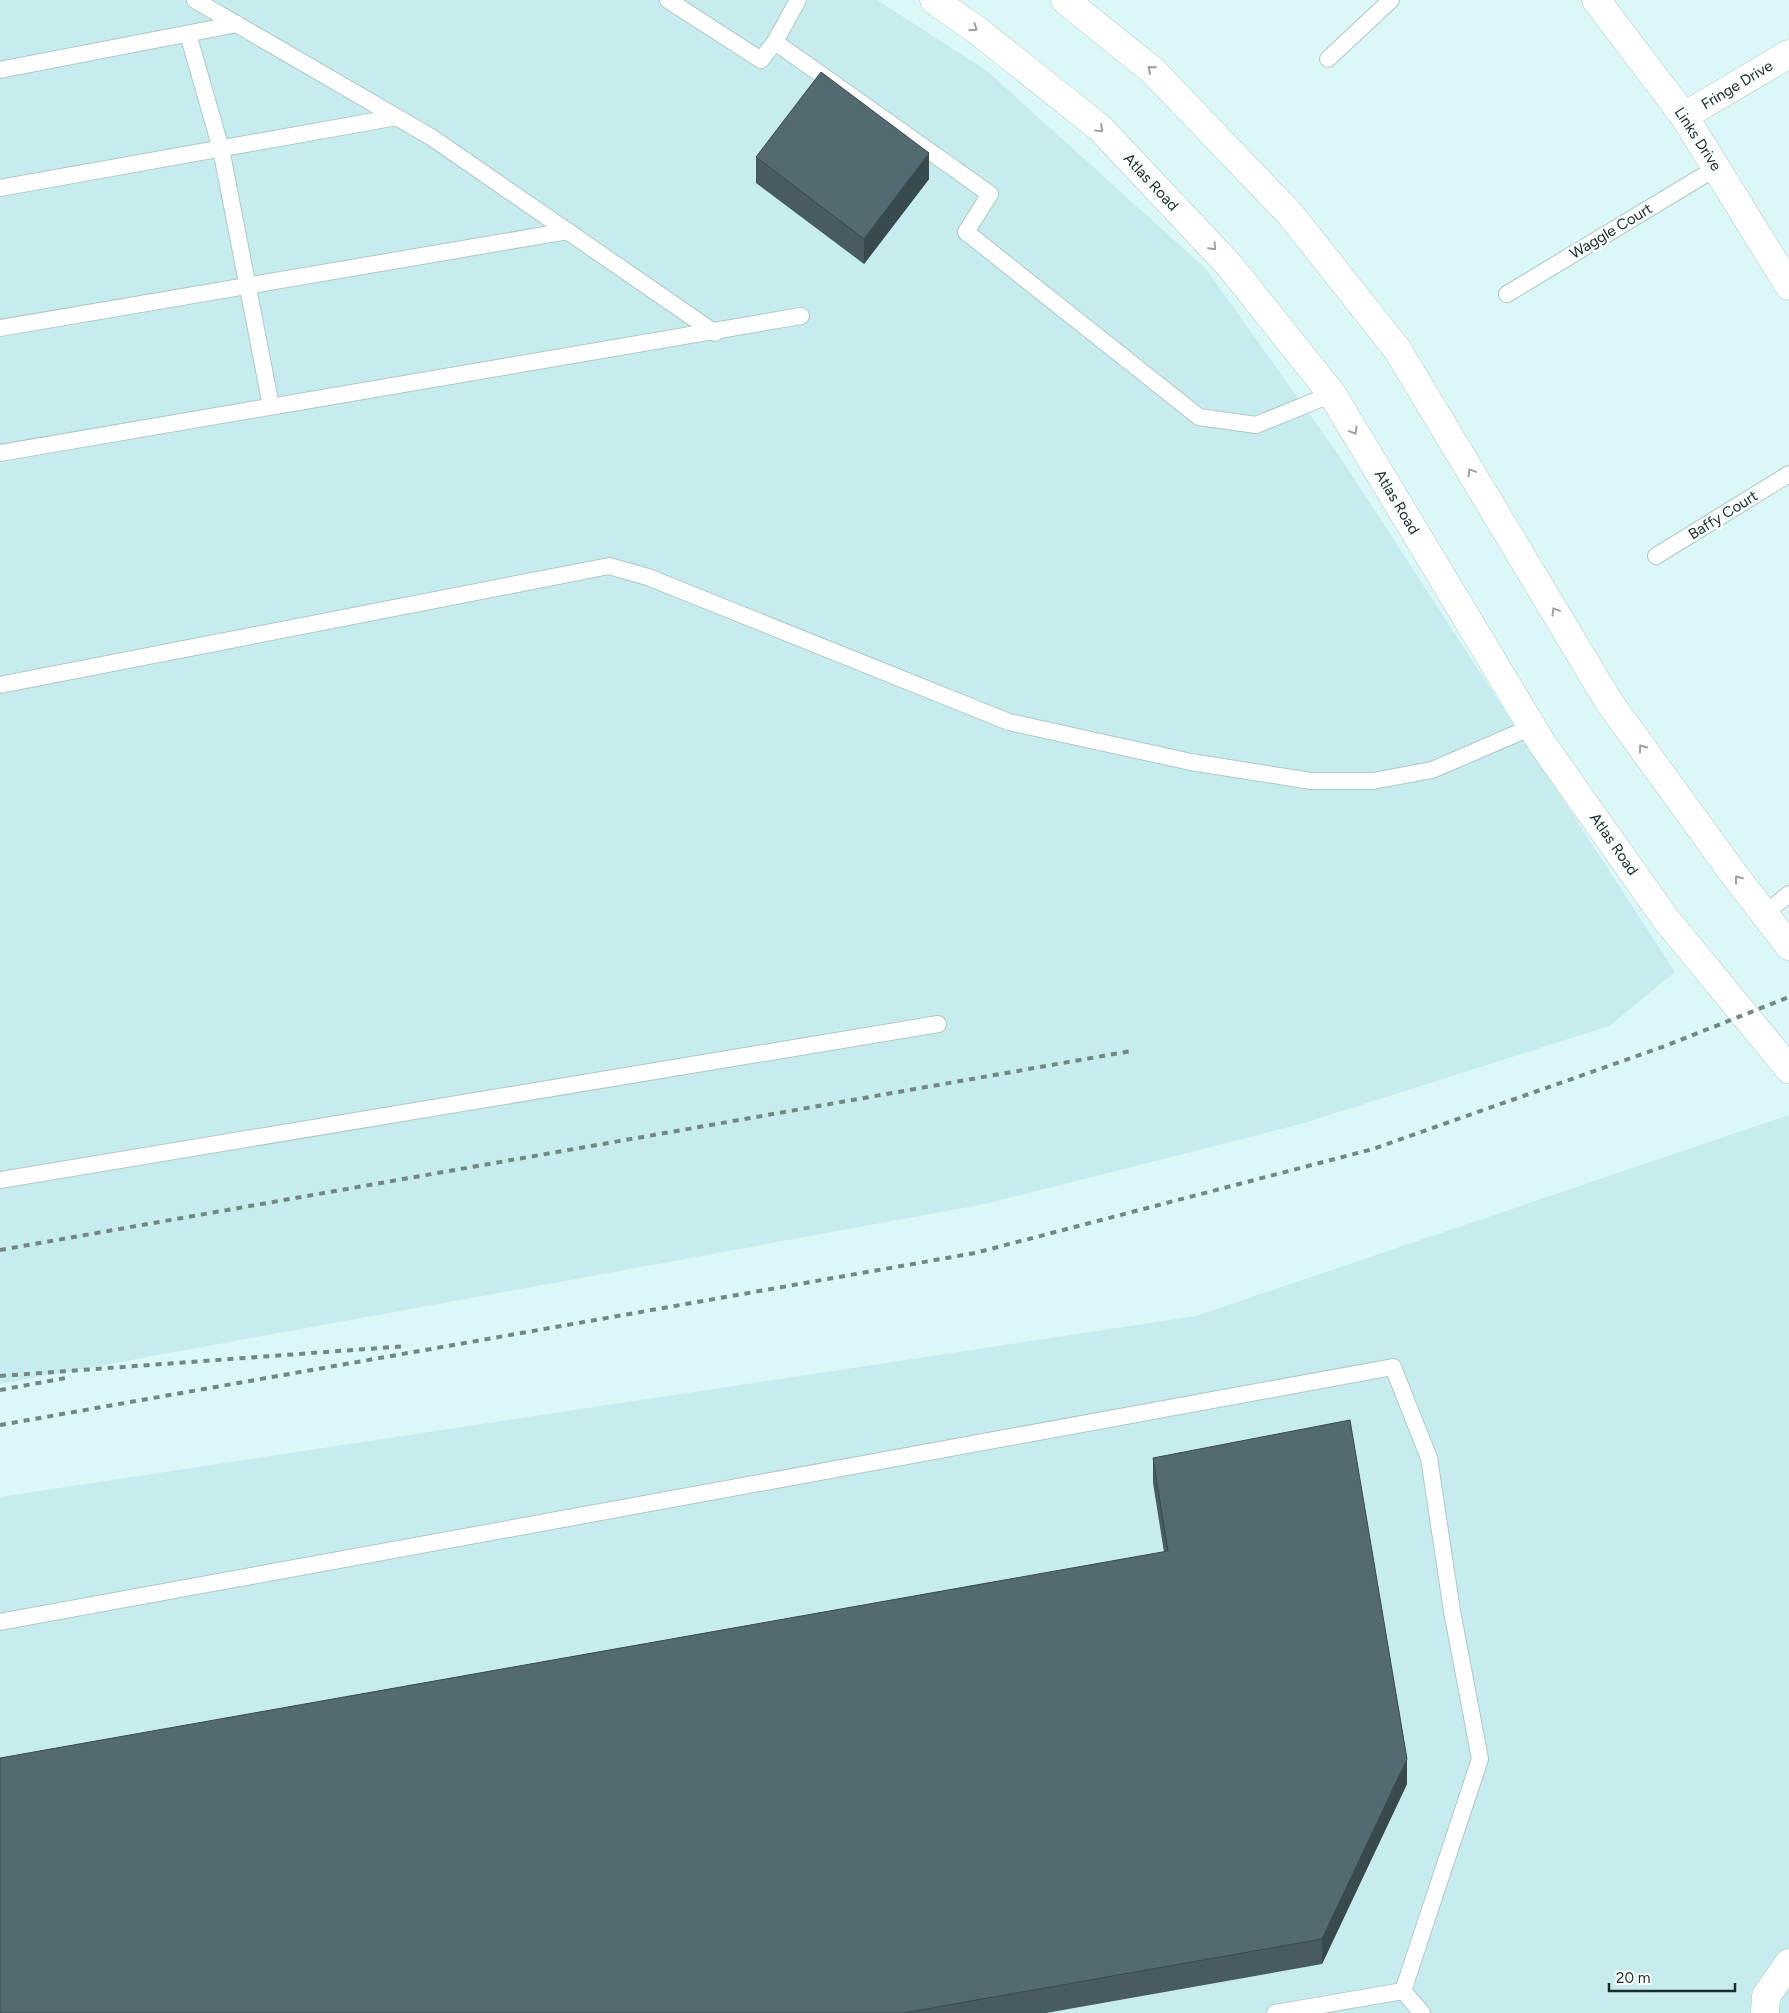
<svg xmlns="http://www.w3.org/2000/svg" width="1789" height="2013" font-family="Figtree,sans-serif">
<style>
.built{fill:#c7eced}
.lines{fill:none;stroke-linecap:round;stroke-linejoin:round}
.lane-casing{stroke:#adc8c9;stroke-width:18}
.street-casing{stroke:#adc8c9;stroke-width:29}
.secondary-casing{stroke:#adc8c9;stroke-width:29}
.lane{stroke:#fff;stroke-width:16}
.street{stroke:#fff;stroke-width:28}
.secondary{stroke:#fff;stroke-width:28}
.rail{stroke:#748787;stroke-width:4;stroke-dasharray:6 6;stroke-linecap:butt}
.wall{fill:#475b60}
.shaded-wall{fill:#394a4e}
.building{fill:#526a70;stroke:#394a4e}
.oneway{stroke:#9ba0a0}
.labels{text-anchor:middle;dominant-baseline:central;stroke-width:5;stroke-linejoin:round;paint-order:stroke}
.street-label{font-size:15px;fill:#202b2b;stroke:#f9ffff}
</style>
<rect width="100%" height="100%" fill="#dbf7f7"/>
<g class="built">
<polygon points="0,0 877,0 987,71 1206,269 1340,457 1675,972 1609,1026 1304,1123 985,1204 0,1384"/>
<polygon points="1789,1115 1789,2013 0,2013 0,1497 1196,1316"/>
</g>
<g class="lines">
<g class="lane-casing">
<g id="lane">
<polyline points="195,0 431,137 715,333"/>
<polyline points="668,0 761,60 775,42 798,0"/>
<polyline points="188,34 221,149 271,406"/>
<polyline points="775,42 990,194 966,232 1199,417 1256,425 1332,394"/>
<polyline points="1328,59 1391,0"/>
<polyline points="0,70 237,24"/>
<polyline points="0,188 397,117"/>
<polyline points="1507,294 1716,168"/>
<polyline points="0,328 568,231"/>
<polyline points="0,453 801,316"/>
<polyline points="1656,556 1789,474"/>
<polyline points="0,685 609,566 648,577 1009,722 1191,762 1311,781 1373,781 1432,770 1532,727"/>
<polyline points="1764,914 1789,894"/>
<polyline points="0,1180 938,1024"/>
<polyline points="0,1622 1393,1367 1429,1458 1452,1611 1480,1759 1403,1991 1422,2013"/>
<polyline points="1275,2013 1403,1991"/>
</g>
</g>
<g class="street-casing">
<g id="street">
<polyline points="1596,0 1684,116 1789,286"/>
<polyline points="1684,116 1789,54"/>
<polyline points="1765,2013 1766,1996 1789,1963"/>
</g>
</g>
<g class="secondary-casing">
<g id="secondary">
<polyline points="934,0 978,31 1100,128 1230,266 1332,394 1543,745 1665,918 1789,1069"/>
<polyline points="1065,0 1153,71 1290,214 1397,349 1609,702 1733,873 1789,946"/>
</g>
</g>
<use href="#lane" class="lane"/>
<use href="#street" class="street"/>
<use href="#secondary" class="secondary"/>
<g class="rail">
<polyline points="0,1250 1131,1051"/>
<polyline points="0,1376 407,1346"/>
<polyline points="0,1390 71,1377"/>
<polyline points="0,1425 975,1253 1373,1149 1665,1046 1789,997"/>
</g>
</g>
<g class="wall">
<polygon points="756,157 929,179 864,264 756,183"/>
<polygon points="1153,1458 1407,1784 1322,1964 1046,2013 0,2013 1164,1552 1153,1483"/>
</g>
<g class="shaded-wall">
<polygon points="929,153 929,179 864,264 864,239"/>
<polygon points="1407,1759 1407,1784 1322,1964 1322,1939"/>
</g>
<g class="building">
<polygon points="821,72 929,153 864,239 756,157"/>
<polygon points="1350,1420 1407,1759 1322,1939 903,2013 0,2013 0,1758 1168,1551 1153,1458"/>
</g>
<defs><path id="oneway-chevron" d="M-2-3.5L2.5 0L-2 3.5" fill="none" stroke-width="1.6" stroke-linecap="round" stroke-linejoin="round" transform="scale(1.25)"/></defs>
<g class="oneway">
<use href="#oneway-chevron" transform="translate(974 28) rotate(35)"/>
<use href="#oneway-chevron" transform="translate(1151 69) rotate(-139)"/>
<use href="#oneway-chevron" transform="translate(1100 129) rotate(43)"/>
<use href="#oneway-chevron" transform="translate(1213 247) rotate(47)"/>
<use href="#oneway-chevron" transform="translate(1354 431) rotate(59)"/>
<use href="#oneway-chevron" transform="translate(1471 472) rotate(-121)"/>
<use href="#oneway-chevron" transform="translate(1555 611) rotate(-121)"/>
<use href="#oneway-chevron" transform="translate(1642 748) rotate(-126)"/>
<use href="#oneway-chevron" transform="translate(1738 879) rotate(-128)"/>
</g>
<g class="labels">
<g class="street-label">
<text transform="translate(1737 85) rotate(-31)">Fringe Drive</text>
<text transform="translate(1698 139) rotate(57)">Links Drive</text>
<text transform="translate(1151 182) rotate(47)">Atlas Road</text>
<text transform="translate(1611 231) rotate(-31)">Waggle Court</text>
<text transform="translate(1397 502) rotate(59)">Atlas Road</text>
<text transform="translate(1723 515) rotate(-32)">Baffy Court</text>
<text transform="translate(1614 844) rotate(55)">Atlas Road</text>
</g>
</g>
<path d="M1609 1983v8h126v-8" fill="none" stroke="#202b2b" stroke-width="2.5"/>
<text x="1616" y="1983" font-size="15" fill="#202b2b" stroke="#f9ffff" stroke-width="4" paint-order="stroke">20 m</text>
</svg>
